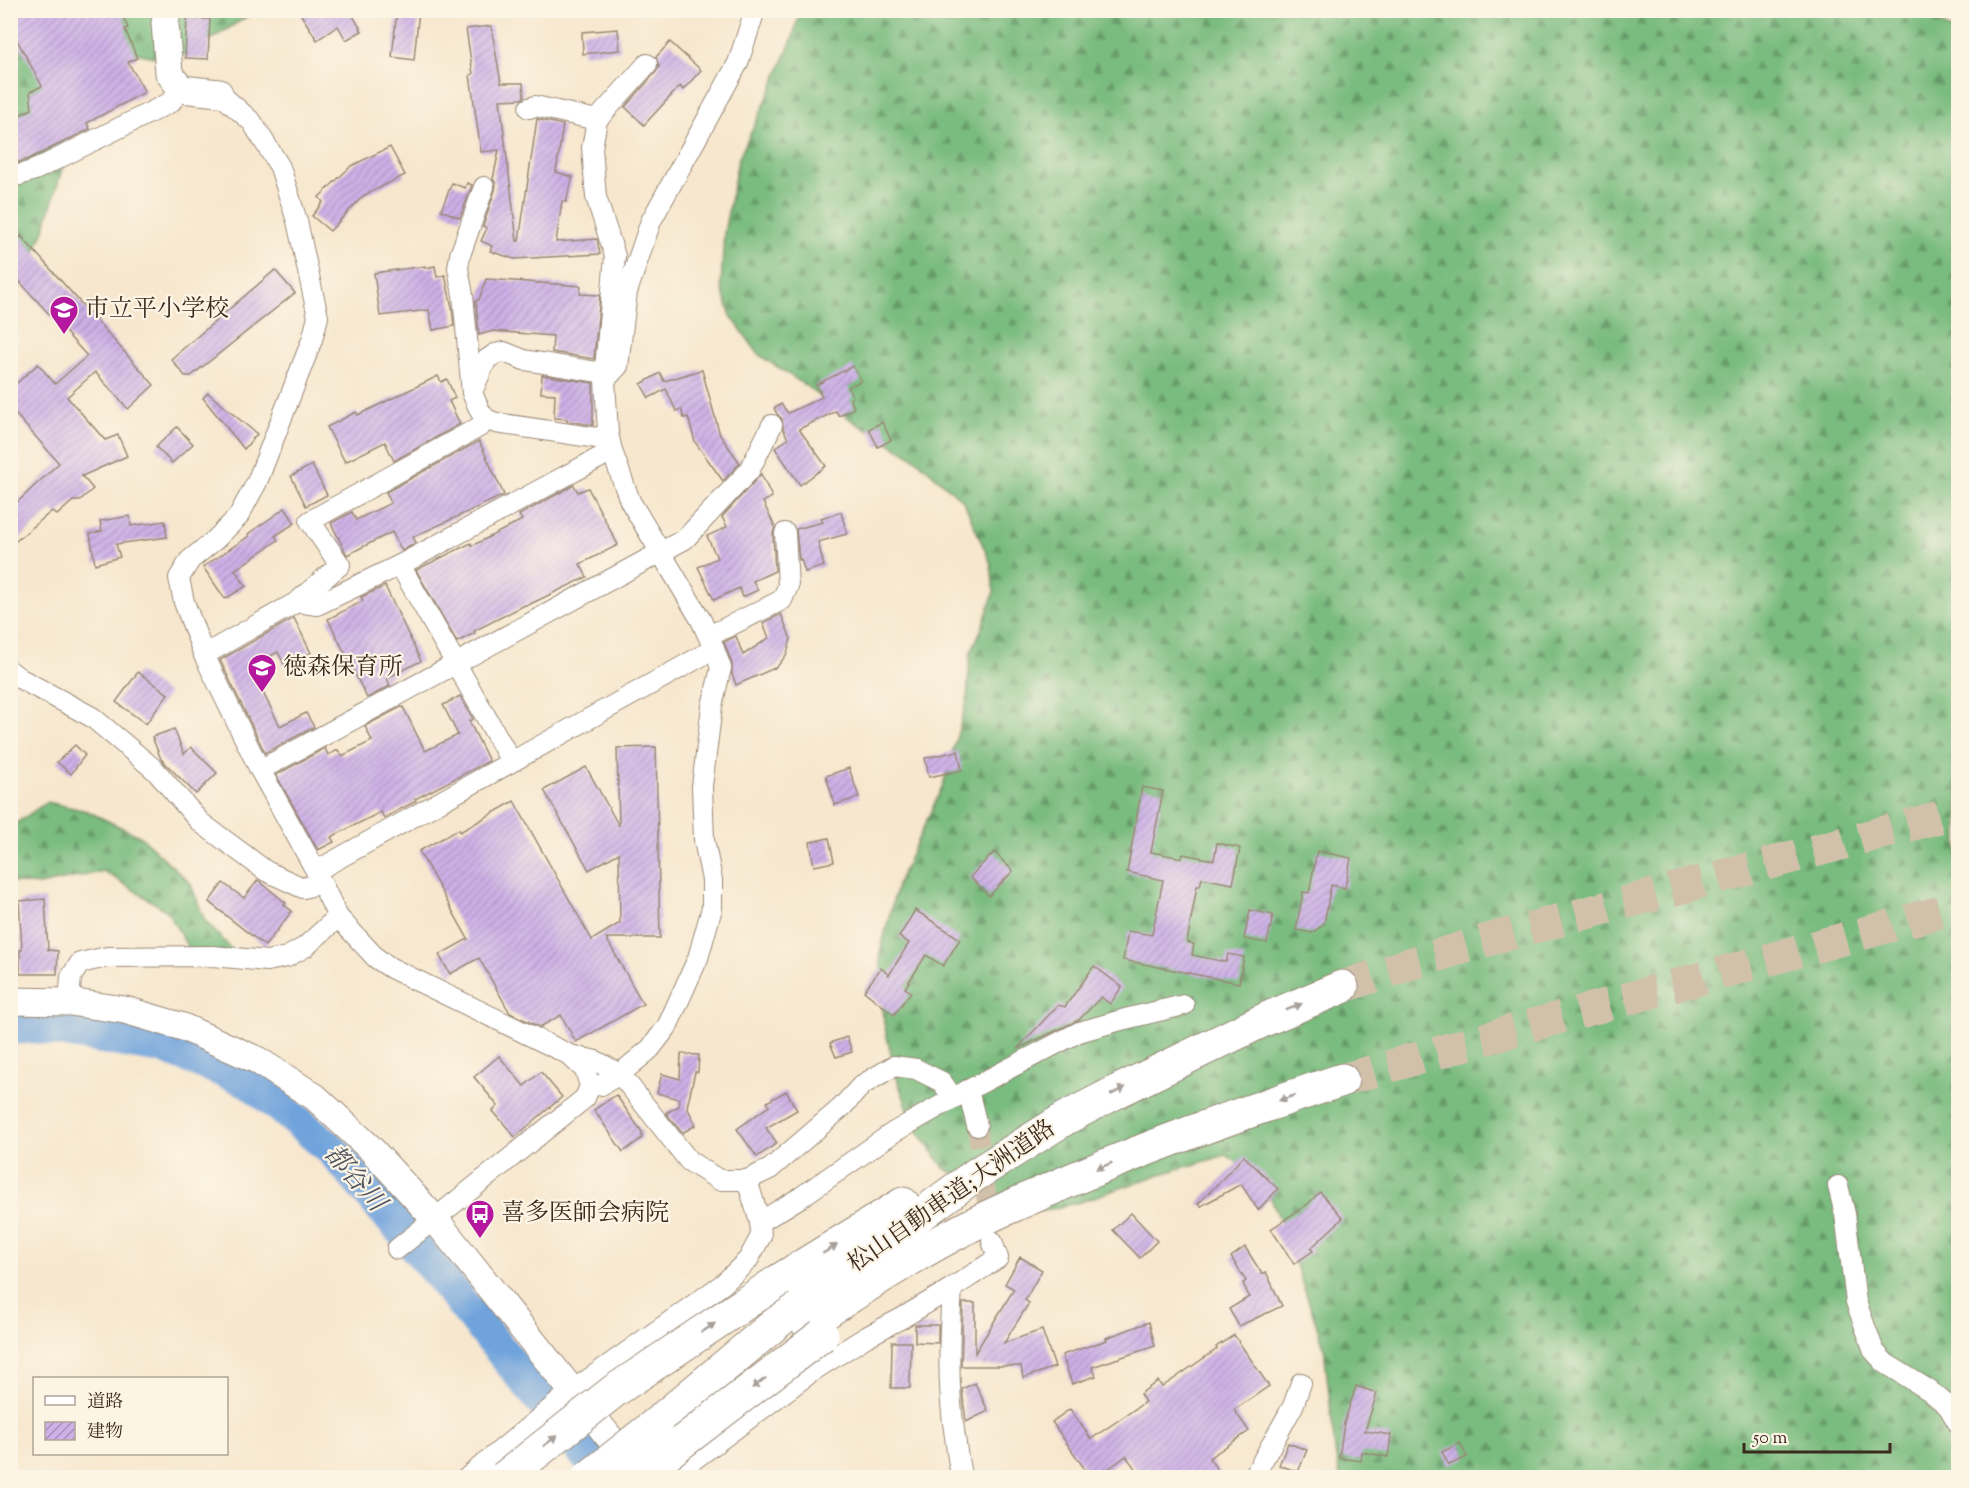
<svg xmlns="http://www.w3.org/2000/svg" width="1969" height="1488" font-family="'Sorts Mill Goudy','Noto Serif JP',serif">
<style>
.forest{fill:url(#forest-firs);stroke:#5a734e;stroke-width:1.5}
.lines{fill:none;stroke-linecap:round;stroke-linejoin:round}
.river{stroke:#70a3db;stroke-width:34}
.building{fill:url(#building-hatch)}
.street-tunnel{stroke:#d1c1ab;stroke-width:20;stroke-dasharray:20 10;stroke-linecap:butt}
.highway-tunnel{stroke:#d1c1ab;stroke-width:33;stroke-dasharray:33 16;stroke-linecap:butt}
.street-casing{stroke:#998876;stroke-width:22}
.secondary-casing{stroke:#998876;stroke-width:29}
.highway-casing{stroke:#998876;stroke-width:35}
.street{stroke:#fff;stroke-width:20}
.secondary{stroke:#fff;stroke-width:27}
.highway{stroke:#fff;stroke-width:33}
.highway-bridge-casing{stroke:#998876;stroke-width:35;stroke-linecap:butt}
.highway-bridge{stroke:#fff;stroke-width:33}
.oneway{fill:#a79f9a}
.labels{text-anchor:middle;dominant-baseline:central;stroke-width:4.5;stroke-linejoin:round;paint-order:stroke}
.poi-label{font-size:24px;fill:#3b2a1e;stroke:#fcf5e5;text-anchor:start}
.street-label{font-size:24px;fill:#3b2a1e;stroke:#fcf5e5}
.water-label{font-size:26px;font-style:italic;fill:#4e5460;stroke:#fcf5e5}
</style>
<defs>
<pattern id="forest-firs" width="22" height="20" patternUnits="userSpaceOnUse" patternTransform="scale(1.5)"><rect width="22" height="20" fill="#7abc7f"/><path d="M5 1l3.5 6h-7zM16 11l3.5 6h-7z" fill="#659967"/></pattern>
<pattern id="building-hatch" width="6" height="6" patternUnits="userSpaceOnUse" patternTransform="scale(1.5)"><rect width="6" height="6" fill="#cdb1e8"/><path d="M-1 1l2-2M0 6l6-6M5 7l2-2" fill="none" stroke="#a890bb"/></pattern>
</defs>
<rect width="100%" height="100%" fill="#fcf5e5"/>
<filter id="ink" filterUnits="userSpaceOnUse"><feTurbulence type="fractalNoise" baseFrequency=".0167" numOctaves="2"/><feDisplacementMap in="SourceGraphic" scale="12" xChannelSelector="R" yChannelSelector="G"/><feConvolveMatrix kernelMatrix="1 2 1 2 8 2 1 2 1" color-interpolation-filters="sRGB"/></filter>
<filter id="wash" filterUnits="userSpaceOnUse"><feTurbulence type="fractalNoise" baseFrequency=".008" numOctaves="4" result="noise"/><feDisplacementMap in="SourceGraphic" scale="24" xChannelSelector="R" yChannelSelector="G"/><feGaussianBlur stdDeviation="1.35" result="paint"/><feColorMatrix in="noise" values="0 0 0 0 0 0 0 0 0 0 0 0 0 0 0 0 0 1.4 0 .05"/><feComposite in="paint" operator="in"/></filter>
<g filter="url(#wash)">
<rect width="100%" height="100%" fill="#f7e7ce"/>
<g class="forest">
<polygon points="1920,10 1958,34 1958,1477 1340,1477 1335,1451 1324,1347 1286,1235 1264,1181 1226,1155 1158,1175 1080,1202 1043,1211 1002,1198 945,1169 914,1126 895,1073 884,1023 880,953 897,885 943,785 967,701 970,654 982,628 994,592 991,564 964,502 916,459 854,422 805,385 759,355 731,316 721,286 724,233 738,160 772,88 793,37 800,11"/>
<polygon points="11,11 256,11 194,50 169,60 135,53 108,53 80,81 70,142 44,230 22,282 11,300"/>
<polygon points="47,802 87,811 141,837 191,884 205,921 235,953 190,951 167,911 104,871 40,885 11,882 10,820 15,824"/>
</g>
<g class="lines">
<polyline class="river" points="10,1028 35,1026 167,1048 249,1081 331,1149 426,1259 605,1478"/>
</g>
<g id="blocks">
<g class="building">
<polygon points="10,10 120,10 128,28 125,29 137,58 128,62 145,92 87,123 90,129 29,159 10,165 10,119 32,109 30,92 42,86 10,27"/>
<polygon points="298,10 362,10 353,16 362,31 346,40 338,26 317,40"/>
<polygon points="397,10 419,10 414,60 392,57"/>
<polygon points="187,18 210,19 208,59 185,58"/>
<polygon points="491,26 501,83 523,83 524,97 521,99 500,100 517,241 519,241 537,119 563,125 556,172 573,177 566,202 562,201 556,242 597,239 600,254 514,259 490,251 492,246 481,241 487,228 483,226 495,190 496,184 493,179 499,150 481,152 470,75 473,74 466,29"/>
<polygon points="618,29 620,50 583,54 582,32"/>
<polygon points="670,42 701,70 683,90 680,86 644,125 625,107 656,72 659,67 656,57"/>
<polygon points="390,147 405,175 363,196 330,231 312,216 323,202 319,197 351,166"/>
<polygon points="452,183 465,188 467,183 472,185 460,218 441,210"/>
<polygon points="21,236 154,385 128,409 95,372 67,397 105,440 118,435 127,456 82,476 93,489 79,501 73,501 57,515 52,511 10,546 10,509 59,463 10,408 10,389 38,364 55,384 87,356 10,271 10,246"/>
<polygon points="425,266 425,268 435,266 437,277 445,275 452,307 454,326 433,330 429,310 380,316 374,273"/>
<polygon points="275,270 295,293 191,376 185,376 171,359"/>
<polygon points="486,279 581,286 580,294 600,295 594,359 552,352 553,336 493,331 479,335 476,301 479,300"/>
<polygon points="853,366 861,381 848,387 853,397 850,399 854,408 839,416 836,411 799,429 826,466 800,485 775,448 788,439 783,428 782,419 777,414 774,408 781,404 788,413 822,397 816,385"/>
<polygon points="702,370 720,435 740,463 723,481 695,442 688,417 684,418 681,409 676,411 666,389 649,398 641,384 660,373 664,381"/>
<polygon points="542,375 593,383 593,425 567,421 567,419 554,418 555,394 541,393"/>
<polygon points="438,376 441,382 447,379 455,398 449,401 460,424 394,461 385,442 345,462 327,427 356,412 358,415"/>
<polygon points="208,393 257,434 244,449 203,398"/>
<polygon points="882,422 891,440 878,447 869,429"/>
<polygon points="177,427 193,444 172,463 156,447"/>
<polygon points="479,441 504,495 413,537 416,543 402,551 392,532 347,555 331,523 352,512 356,520 391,503 386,492"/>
<polygon points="312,465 327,495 306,506 291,476"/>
<polygon points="761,474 772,497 763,502 775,527 773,534 775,571 753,581 758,590 743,597 739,588 714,600 698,567 717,558 707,536 727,527 722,517"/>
<polygon points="574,485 578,492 588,488 618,545 580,564 587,577 526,606 525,605 474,631 475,633 457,642 416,570 471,543 472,546 522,520 519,515"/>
<polygon points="285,508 295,523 275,536 278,540 235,570 246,586 225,599 203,567 249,536 248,534"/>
<polygon points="841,512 847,534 818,542 824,566 805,572 801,559 799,560 796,529 823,522 821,518"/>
<polygon points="130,516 131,526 165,521 167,537 116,544 120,557 95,564 90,534 102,531 100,521"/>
<polygon points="385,586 421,661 387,678 390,686 367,698 328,619 363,601 361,597"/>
<polygon points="781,614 791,639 787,654 777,667 736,685 732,674 732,664 724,642 736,636 743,655 769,638 763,623"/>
<polygon points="294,618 311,653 285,666 278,652 250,667 280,726 306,713 314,727 265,753 220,660"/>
<polygon points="138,672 168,694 146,724 116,702"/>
<polygon points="460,696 473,719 469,721 489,761 415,799 416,801 384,818 381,812 331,837 334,842 318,850 276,775 325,748 328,755 338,750 342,756 372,741 365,726 401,707 403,707 425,751 458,735 443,705"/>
<polygon points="174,729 184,754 191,747 217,773 196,794 161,759 152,737"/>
<polygon points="75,745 85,755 71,774 57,762"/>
<polygon points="656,747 660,938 606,938 643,1004 576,1042 561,1015 540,1027 510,1013 479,958 450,974 439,955 468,939 419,851 459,829 460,832 514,801 592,940 620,923 619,853 589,870 544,790 586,767 619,826 617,748"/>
<polygon points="958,751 962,770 929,777 925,758"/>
<polygon points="849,768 859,797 835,805 826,776"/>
<polygon points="1142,787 1163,791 1151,852 1182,858 1183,854 1214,860 1217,843 1240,848 1233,884 1202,878 1200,886 1197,886 1187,942 1194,944 1192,955 1226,962 1228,954 1244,957 1239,983 1123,960 1128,931 1152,935 1163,880 1127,872"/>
<polygon points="829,838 834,862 814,866 810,842"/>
<polygon points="1317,851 1351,858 1345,888 1331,885 1324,924 1312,933 1296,930 1303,892 1309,893"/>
<polygon points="994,852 1013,871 989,896 970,877"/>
<polygon points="258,880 286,903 284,905 292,911 265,946 209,902 223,883 244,898"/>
<polygon points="45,899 48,950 58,951 57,974 20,974 20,950 22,950 19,901"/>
<polygon points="915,910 960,939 943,966 926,955 905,988 911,992 894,1015 864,991 881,968 889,975 909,943 899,937"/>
<polygon points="1250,910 1273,915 1267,943 1244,939"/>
<polygon points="1094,966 1122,987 1110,1004 1101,997 1079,1020 1017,1049 1058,1005 1065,1007"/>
<polygon points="847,1037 852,1052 836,1057 830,1043"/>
<polygon points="681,1054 699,1055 698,1072 695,1072 687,1107 696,1125 682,1133 666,1113 679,1106 679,1099 657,1093 662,1074 680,1079"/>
<polygon points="499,1056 524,1086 541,1072 562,1097 515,1137 493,1111 498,1106 474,1077"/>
<polygon points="786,1091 797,1110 766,1128 777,1143 757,1157 737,1129 769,1106 767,1102"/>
<polygon points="616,1095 642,1132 642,1138 623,1152 594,1110"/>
<polygon points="1244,1156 1278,1189 1258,1210 1241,1184 1201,1206 1198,1204"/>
<polygon points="1320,1192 1343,1218 1311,1248 1313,1251 1294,1264 1271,1229 1308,1204"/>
<polygon points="1131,1213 1157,1241 1140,1258 1113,1230"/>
<polygon points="1245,1247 1262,1274 1266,1272 1282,1306 1239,1326 1229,1309 1249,1297 1243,1283 1246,1281 1231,1257"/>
<polygon points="1020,1257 1042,1270 1025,1300 1029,1303 1004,1343 1042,1330 1055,1367 1023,1378 1021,1366 961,1366 963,1303 975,1303 975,1353 1014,1289 1005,1284"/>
<polygon points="1149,1322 1155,1346 1092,1367 1096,1376 1072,1384 1062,1355 1107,1340 1106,1338"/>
<polygon points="915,1325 938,1325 938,1343 915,1342"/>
<polygon points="1234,1335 1269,1386 1234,1410 1249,1431 1209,1458 1223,1478 1142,1478 1126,1456 1095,1478 1091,1478 1052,1422 1070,1409 1091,1439 1145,1402 1140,1394 1158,1381 1162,1387 1217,1349 1216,1347"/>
<polygon points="892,1342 911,1342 910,1388 891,1388"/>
<polygon points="975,1383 988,1411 966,1422 962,1389"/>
<polygon points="1356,1386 1377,1393 1365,1431 1391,1435 1388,1457 1362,1452 1361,1461 1339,1458 1344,1423"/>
<polygon points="1288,1443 1307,1450 1298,1472 1279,1465"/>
<polygon points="1460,1443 1467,1457 1449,1465 1442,1452"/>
</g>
</g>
</g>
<g filter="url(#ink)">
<use href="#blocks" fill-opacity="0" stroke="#998876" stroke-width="1.5"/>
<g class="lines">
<polyline class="street-tunnel" points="977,1126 990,1224"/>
<g class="highway-tunnel">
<polyline points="1342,987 1409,964 1498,937 1958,812"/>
<polyline points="1342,1080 1533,1025 1958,907"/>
</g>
<g class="street-casing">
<g id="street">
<polyline points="219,93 252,122 280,167 297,221 318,317 312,340 257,482 238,517 216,539 190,560 179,578 184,602 204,655 260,770 316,871 338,917 376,958 391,968 568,1054 585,1070 590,1086 585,1098 397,1249"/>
<polyline points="529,108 535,106 597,120"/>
<polyline points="10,178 35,170 171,102 181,89"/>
<polyline points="484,187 460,255 458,268 463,295 472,393 480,411 486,419 496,423 597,438 608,433"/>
<polyline points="605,369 615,256 596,197 592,148 597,120 647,64"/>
<polyline points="473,390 486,360 495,354 504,352 524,360 604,373"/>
<polyline points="400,565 511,761"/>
<polyline points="297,602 317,605 400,565 612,451"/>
<polyline points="709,636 782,600 788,586 785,533"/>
<polyline points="204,655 297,602 340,565 310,521 481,426 486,419"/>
<polyline points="10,671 19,678 92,717 155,770 200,822 266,871 303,888 322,883"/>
<polyline points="260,770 685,539 749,471 772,425"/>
<polyline points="316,871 714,649"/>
<polyline points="69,1002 71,977 80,963 107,957 213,956 267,961 287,957 305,947 338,917"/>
<polyline points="570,1055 596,1061 620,1074 689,1161 719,1180 747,1180 770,1169 842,1107 862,1085 894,1066 916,1069 942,1082 953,1098"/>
<polyline points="590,1086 601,1085 620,1074 650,1049 667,1027 698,958 712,908 712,880 704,840 702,786 712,706 721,668 714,649 701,620 630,501 612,451 608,433 605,380 618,366 627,292 651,221 738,63 755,10"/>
<polyline points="968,1090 977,1126"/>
<polyline points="1838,1186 1845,1214 1856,1302 1874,1351 1885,1363 1930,1391 1948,1406 1958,1423"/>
<polyline points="760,1222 801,1197 894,1132 968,1090 1079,1032 1125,1019 1184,1005"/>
<polyline points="467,1478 572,1391 723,1284 748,1260 761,1236 760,1222 747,1180"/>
<polyline points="669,1478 814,1370 866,1337 902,1318 952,1288"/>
<path d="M962,1478c-4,-14 -5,-28 -7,-41 -8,-50 -6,-99 -3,-149l46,-30 -6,-17"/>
<polyline points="1253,1478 1293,1406 1301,1383"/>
</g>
</g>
<g class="secondary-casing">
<g id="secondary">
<polyline points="167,10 165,23 169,73 181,89 219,93"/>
<polyline points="10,1001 69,1002 125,1010 183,1027 257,1060 315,1097 371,1149 434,1218 633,1467"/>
</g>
</g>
<g class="highway-casing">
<g id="highway">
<polyline points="780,1280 903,1204"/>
<path d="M808,1324c45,-30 91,-60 139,-86 29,-16 59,-30 90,-43 99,-45 202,-81 305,-115"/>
<polyline points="656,1424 799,1304 975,1175 1066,1118 1118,1091 1266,1019 1342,987"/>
</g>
</g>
<use href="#street" class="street"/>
<use href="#secondary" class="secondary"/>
<use href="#highway" class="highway"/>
<g class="highway-bridge-casing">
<g id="highway-bridge">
<polyline points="504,1478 614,1391 780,1280"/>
<polyline points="588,1478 656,1424"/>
<polyline points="635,1478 822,1335"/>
</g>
</g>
<use href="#highway-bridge" class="highway-bridge"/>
</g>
<defs><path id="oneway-solid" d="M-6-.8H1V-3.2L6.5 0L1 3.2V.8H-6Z" transform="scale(1.5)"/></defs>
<g class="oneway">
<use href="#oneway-solid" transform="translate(1294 1007) rotate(-22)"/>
<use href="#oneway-solid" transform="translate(1118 1091) rotate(-27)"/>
<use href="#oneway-solid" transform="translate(1287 1098) rotate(162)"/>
<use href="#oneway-solid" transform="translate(1104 1166) rotate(158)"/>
<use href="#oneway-solid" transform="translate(830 1249) rotate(-32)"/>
<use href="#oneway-solid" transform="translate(708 1328) rotate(-34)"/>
<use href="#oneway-solid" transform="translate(759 1383) rotate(143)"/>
<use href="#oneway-solid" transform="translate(550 1441) rotate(-38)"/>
</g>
</g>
<defs>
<g id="school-pin" transform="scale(1.5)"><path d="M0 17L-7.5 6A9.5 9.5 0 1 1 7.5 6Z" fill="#b5179e" stroke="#fcf5e5"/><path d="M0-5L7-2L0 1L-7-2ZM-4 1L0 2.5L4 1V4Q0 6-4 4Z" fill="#fff"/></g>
<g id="bus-pin" transform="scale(1.5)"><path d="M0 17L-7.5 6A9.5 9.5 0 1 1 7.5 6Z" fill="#b5179e" stroke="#fcf5e5"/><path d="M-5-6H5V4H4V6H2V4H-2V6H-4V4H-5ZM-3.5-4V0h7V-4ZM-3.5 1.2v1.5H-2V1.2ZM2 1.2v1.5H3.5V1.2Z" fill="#fff"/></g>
</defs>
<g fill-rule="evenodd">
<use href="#school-pin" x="64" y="310"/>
<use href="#school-pin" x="262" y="668"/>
<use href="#bus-pin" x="480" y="1214"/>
</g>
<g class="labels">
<g class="poi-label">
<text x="85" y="310">市立平小学校</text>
<text x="283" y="668">徳森保育所</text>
<text x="501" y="1214">喜多医師会病院</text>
</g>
<g class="street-label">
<text transform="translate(952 1197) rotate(-35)">松山自動車道;大洲道路</text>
</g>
<g class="water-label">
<text transform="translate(354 1179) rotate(49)">都谷川</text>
</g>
</g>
<rect width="1969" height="1488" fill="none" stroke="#fcf5e5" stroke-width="36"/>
<rect x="33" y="1377" width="195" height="78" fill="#fcf5e5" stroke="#afa495" stroke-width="1.5"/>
<rect x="45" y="1396" width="30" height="9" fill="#ffffff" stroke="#afa495" stroke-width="1.5"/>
<text x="87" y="1407" font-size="18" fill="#3b2a1e">道路</text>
<rect x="45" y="1422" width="30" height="18" fill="url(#building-hatch)" stroke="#afa495" stroke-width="1.5"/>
<text x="87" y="1437" font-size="18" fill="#3b2a1e">建物</text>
<path d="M1744 1443v9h146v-9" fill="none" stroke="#3b2a1e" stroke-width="3"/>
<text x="1753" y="1443" font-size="18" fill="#3b2a1e" stroke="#fcf5e5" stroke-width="4.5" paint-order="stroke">50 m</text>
</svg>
